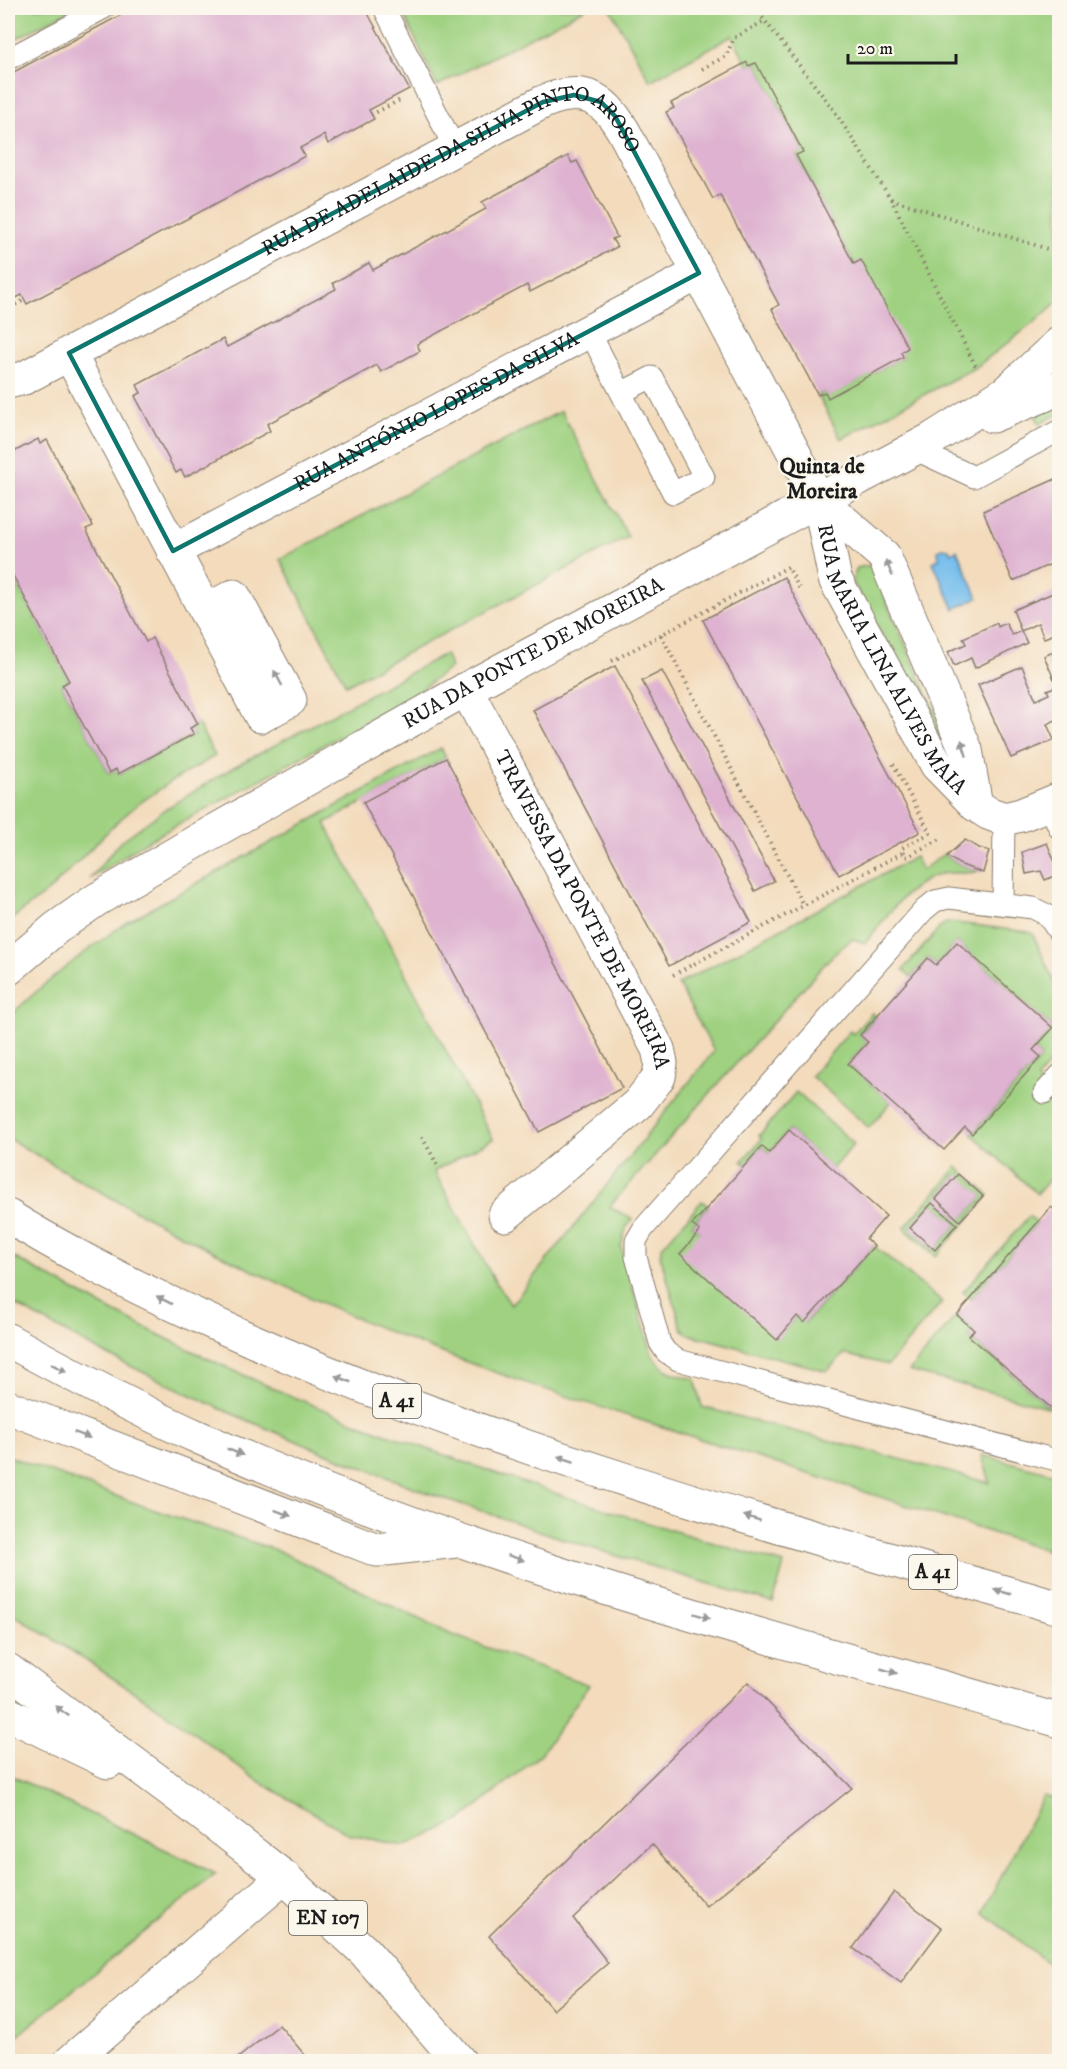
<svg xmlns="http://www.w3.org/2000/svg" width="1067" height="2069" font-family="'IM FELL DW Pica',serif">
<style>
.green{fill:#9fd181;stroke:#5e764e;stroke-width:1.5;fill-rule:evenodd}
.forest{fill:#7fb36f;stroke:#4e6846;stroke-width:1.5}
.water{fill:#74beed;stroke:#486d84;stroke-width:1.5}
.building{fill:#deb2d0}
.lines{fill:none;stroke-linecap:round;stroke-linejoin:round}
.service-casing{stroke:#887c6c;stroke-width:23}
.minor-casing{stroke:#887c6c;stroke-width:35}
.secondary-casing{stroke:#887c6c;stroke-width:35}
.primary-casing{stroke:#887c6c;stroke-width:35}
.motorway-casing{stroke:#887c6c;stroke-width:35}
.path{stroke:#887c6c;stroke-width:4;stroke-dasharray:1.5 4.5;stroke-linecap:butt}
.service{stroke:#fff;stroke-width:21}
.minor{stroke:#fff;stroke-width:33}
.secondary{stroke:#fff;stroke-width:33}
.primary{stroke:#fff;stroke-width:33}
.motorway{stroke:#fff;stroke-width:33}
.oneway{fill:#999}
.marked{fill:none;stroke:#0f766e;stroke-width:4.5;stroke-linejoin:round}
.labels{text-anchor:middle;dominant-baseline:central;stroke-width:4.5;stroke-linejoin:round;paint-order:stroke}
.shield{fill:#fbf7ec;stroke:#5f5e5a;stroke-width:1.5}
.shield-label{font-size:20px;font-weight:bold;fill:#1c1c1c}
.street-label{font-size:21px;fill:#1c1c1c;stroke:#fbf7ec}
.neighbourhood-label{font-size:22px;font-weight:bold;fill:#1c1c1c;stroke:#fbf7ec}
</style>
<rect width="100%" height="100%" fill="#fbf7ec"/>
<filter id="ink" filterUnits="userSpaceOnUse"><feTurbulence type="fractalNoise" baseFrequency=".0167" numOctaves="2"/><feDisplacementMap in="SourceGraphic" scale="12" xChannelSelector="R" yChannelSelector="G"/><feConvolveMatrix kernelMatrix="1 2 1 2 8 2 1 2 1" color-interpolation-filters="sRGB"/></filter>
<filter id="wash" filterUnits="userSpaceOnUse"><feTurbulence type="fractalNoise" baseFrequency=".008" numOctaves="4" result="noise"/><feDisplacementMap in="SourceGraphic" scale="24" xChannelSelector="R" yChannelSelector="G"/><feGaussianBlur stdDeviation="1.35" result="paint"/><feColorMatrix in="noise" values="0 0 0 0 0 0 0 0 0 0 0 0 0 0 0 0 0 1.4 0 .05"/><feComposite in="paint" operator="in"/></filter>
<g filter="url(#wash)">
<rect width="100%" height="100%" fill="#f3dbbc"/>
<g class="green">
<polygon points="8,8 74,8 8,43"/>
<polygon points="401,8 586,8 437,86"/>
<polygon points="610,8 1059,8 1059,300 1036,321 976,367 841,439 818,395 825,392 828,397 903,357 860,261 854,264 796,155 803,151 756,63 748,66 732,36 650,81"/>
<polygon points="1059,403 1059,413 1040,424 1035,416"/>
<polygon points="561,411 628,537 346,685 280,559"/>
<polygon points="870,565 954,754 951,760 852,580 857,568"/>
<polygon points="10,570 69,681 62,685 109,773 116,769 119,774 194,735 190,728 198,724 215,756 172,781 137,805 116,823 52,888 8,922 8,572"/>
<polygon points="445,654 451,667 408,699 144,843 90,879 120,842 167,808 232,768"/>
<path d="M441,748l5,10 -121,65 168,316 -59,32 62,112 15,22 203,-254 -36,-67 237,-127 7,13 22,-16 15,10 20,7c-13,4 -26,0 -38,3 -34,9 -55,44 -76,69l-13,-4 -22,19 -221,249 24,12 -7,9 -5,19 31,107c10,18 24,21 43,25l7,28 288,76 -8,-28 77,20v57l-14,18c-124,-39 -247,-79 -370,-119 -91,-29 -182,-57 -271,-93 -137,-56 -270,-124 -396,-200v-120c36,-36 77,-67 119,-96z"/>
<polygon points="949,922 1029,932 1033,934 1060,996 1059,1051 1037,1079 1051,1106 1059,1097 1059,1168 1037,1194 972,1134 1041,1057 1033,1050 1053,1028 957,942 936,965 928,958 911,977 903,970 942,925"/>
<polygon points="872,1013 876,1016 860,1034 868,1042 848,1064 891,1102 869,1128 811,1076 850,1031 853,1034"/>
<polygon points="796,1092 854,1144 832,1169 789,1130 769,1153 762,1146 746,1165 742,1161 762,1139 759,1136"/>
<path d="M957,1167l32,28 -53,61 -32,-28zM957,1174l26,22 -23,25 -24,-22zM932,1203l25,21 -22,26 -25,-22z"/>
<polygon points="702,1201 708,1206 692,1225 700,1231 777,1339 797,1316 805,1323 874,1246 942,1302 888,1365 844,1354 827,1371 688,1334 682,1329 660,1255 662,1247"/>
<polygon points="1029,1216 1037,1223 971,1299 963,1292"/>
<path d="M8,1254c114,65 232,124 355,171 138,53 279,97 421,139l-11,39 -195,-59 -158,-54 -112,-44 -87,-37 -116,-55 -97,-53z"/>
<polygon points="957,1315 974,1330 969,1337 1051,1408 909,1371"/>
<polygon points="8,1456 146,1507 279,1551 450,1634 589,1685 541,1754 461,1820 404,1846 350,1835 257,1780 175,1719 61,1644 8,1611"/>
<polygon points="8,1774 216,1874 8,2043"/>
<polygon points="1043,1796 1059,1800 1059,1972 983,1912"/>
</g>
<polygon class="forest" points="1059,1532 1059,1554 1045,1550"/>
<polygon class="water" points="942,548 949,549 951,553 957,550 978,598 954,609 933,562 939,559 938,551"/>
<g id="blocks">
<g class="building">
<polygon points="134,8 365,8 409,89 369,110 374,119 328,144 324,135 300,148 305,156 27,304 22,295 8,302 8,75"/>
<polygon points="747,62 748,66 756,63 803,152 796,155 854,264 861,260 908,348 901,352 903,357 828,398 825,392 818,395 772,309 779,305 720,195 713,199 666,112 674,108 671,103"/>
<polygon points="568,156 572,163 577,161 617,237 612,239 617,247 530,292 527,285 417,344 420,351 381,372 377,365 267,424 270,431 185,477 181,470 176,473 135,396 141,393 137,385 223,339 227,347 336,289 333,283 369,263 373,270 486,209 482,202"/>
<polygon points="38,439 40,444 47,440 93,526 86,529 146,642 152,638 198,724 190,728 194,734 118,774 116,769 109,773 62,685 69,681 10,570 8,572 8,455"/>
<polygon points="1058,478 1060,560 1013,581 983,511"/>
<polygon points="784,577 920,832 839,875 703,620"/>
<polygon points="1060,590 1060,632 1044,638 1038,623 1021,631 1013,610"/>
<polygon points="997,623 998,627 1006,623 1012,635 1021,631 1027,643 975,668 971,658 954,666 948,652 966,644 963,638"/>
<polygon points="1060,649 1060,718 1047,724 1054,740 1011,758 978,685 1022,666 1036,700 1049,694 1047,690 1057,686 1044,656"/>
<polygon points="615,666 751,922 669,966 533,710"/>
<polygon points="662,671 774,881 755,891 642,681"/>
<polygon points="446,758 622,1088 539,1132 363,802"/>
<polygon points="965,840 979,848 989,851 983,873 959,864 947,856"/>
<polygon points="1047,843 1060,874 1045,880 1041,871 1026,874 1022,852"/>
<polygon points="957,942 1053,1028 1033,1050 1041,1057 972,1134 965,1127 944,1150 848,1064 868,1042 860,1035 928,958 936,965"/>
<polygon points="789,1130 886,1216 866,1239 874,1246 804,1323 797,1316 777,1340 680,1254 700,1231 692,1225 762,1146 769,1153"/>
<polygon points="958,1174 983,1196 960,1221 936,1199"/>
<polygon points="932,1203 957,1224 935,1250 910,1228"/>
<polygon points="1051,1207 1060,1214 1058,1414 969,1336 974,1330 957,1315"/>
<polygon points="748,1682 852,1788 706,1906 652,1844 573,1918 608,1963 553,2010 489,1936"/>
<polygon points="894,1892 942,1928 901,1983 853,1948"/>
<polygon points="279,2025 311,2062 233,2062"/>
</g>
</g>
</g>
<g filter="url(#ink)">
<use href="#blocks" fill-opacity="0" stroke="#887c6c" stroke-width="1.5"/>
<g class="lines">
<g class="service-casing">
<g id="service">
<polyline points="384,8 455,149"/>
<polyline points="8,59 104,8"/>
<polyline points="589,331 673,493 704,477 652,377 621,393"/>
<polyline points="914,449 974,477 1060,430"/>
<polyline points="1048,804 1060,829"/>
<polyline points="1003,904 1004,819"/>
<polyline points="1060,934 1047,915 1033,908 949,898 935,901 924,910 643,1229 636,1241 636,1257 660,1343 666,1352 678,1360 1060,1461"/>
<polyline points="1044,1093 1060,1075"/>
</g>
</g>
<g class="minor-casing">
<g id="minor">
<polyline points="69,353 261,716 290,700 234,596 205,611"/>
<path id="s1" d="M8,382l16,-4 519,-276c40,-17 61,-5 81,30l195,368 16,79 102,186 39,40 12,8 16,6 17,-4 39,-16"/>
<polyline points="819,500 884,556 966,750 976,805"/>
<path id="s2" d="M173,551l526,-278"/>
<path id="s3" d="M466,689l192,360 3,14 -2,14 -21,27 -133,111"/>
<polyline points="70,2062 284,1877"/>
</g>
</g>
<g class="secondary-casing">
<g id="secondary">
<polyline points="992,416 1042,396 1060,387"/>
<path id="s4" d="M8,969l48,-41 40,-28 101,-59 269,-152 466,-250 73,-46 55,-50"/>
</g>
</g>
<g class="primary-casing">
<g id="primary">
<polyline points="8,1670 177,1795 284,1877 364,1951 460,2062"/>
<polyline points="8,1714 108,1762"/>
</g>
</g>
<g class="motorway-casing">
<g id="motorway">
<path d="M8,1216c76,47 159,87 241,123 261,115 537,191 811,269"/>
<path d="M8,1340c62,34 125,68 190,97 275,124 573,200 862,284"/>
<polyline points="8,1407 377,1550 456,1541"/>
</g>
</g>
<g class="path">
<polyline points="584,8 585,8"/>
<polyline points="755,8 833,109 891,199 976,367"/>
<polyline points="702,69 726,56 734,38 766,20"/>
<polyline points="371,115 400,100"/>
<polyline points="891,199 1060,253"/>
<polyline points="8,296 13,306"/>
<polyline points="10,307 25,300"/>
<polyline points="661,635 803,905"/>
<polyline points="612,661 788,567 799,588"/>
<polyline points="893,764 930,833 902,848 906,857 942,838"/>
<polyline points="673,975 904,852"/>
<polyline points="422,1137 439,1168"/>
</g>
<use href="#service" class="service"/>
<use href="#minor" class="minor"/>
<use href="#secondary" class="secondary"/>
<use href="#primary" class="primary"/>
<use href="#motorway" class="motorway"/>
</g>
<defs><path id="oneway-solid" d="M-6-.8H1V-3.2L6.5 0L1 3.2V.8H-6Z" transform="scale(1.5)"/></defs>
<g class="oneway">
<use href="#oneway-solid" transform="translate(889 568) rotate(-113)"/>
<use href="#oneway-solid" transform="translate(278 678) rotate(-118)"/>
<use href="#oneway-solid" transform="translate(964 748) rotate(-108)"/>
<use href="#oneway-solid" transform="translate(164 1300) rotate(-153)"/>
<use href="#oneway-solid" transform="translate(59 1368) rotate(27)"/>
<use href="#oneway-solid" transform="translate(343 1379) rotate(-158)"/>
<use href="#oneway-solid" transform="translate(82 1435) rotate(21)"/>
<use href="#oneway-solid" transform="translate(235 1452) rotate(22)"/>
<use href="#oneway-solid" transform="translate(566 1459) rotate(-162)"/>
<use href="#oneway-solid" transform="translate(283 1513) rotate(21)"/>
<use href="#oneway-solid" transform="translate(752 1518) rotate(-163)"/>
<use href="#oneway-solid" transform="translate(516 1558) rotate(18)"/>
<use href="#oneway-solid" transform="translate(1003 1592) rotate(-164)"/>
<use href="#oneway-solid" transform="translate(702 1616) rotate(17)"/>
<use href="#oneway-solid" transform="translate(889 1671) rotate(16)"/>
<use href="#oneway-solid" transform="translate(62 1711) rotate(-144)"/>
</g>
</g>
<path class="marked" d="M574,95l27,7 14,14 84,157 -526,278 -104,-198 474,-251z"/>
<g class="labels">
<g class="shield">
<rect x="373" y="1384" width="48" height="34" rx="4.5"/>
<rect x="909" y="1555" width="48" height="34" rx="4.5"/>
<rect x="289" y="1901" width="78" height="34" rx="4.5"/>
</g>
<g class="shield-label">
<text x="397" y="1401">A 41</text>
<text x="933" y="1572">A 41</text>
<text x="328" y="1918">EN 107</text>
</g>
<g class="street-label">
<text stroke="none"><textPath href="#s1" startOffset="506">RUA DE ADELAIDE DA SILVA PINTO AROSO</textPath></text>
<text stroke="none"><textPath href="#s2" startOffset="298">RUA ANTÓNIO LOPES DA SILVA</textPath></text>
<text stroke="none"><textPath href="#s4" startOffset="614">RUA DA PONTE DE MOREIRA</textPath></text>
<text stroke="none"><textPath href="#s1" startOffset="1296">RUA MARIA LINA ALVES MAIA</textPath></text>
<text stroke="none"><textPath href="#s3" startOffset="250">TRAVESSA DA PONTE DE MOREIRA</textPath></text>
</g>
<g class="neighbourhood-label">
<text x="822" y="466">Quinta de<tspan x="822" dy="25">Moreira</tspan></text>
</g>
</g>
<rect width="1067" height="2069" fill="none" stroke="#fbf7ec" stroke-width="30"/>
<path d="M848 54v9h108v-9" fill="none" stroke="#1c1c1c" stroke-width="3"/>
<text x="857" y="54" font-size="18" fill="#1c1c1c" stroke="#fbf7ec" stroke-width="4.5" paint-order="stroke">20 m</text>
</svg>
